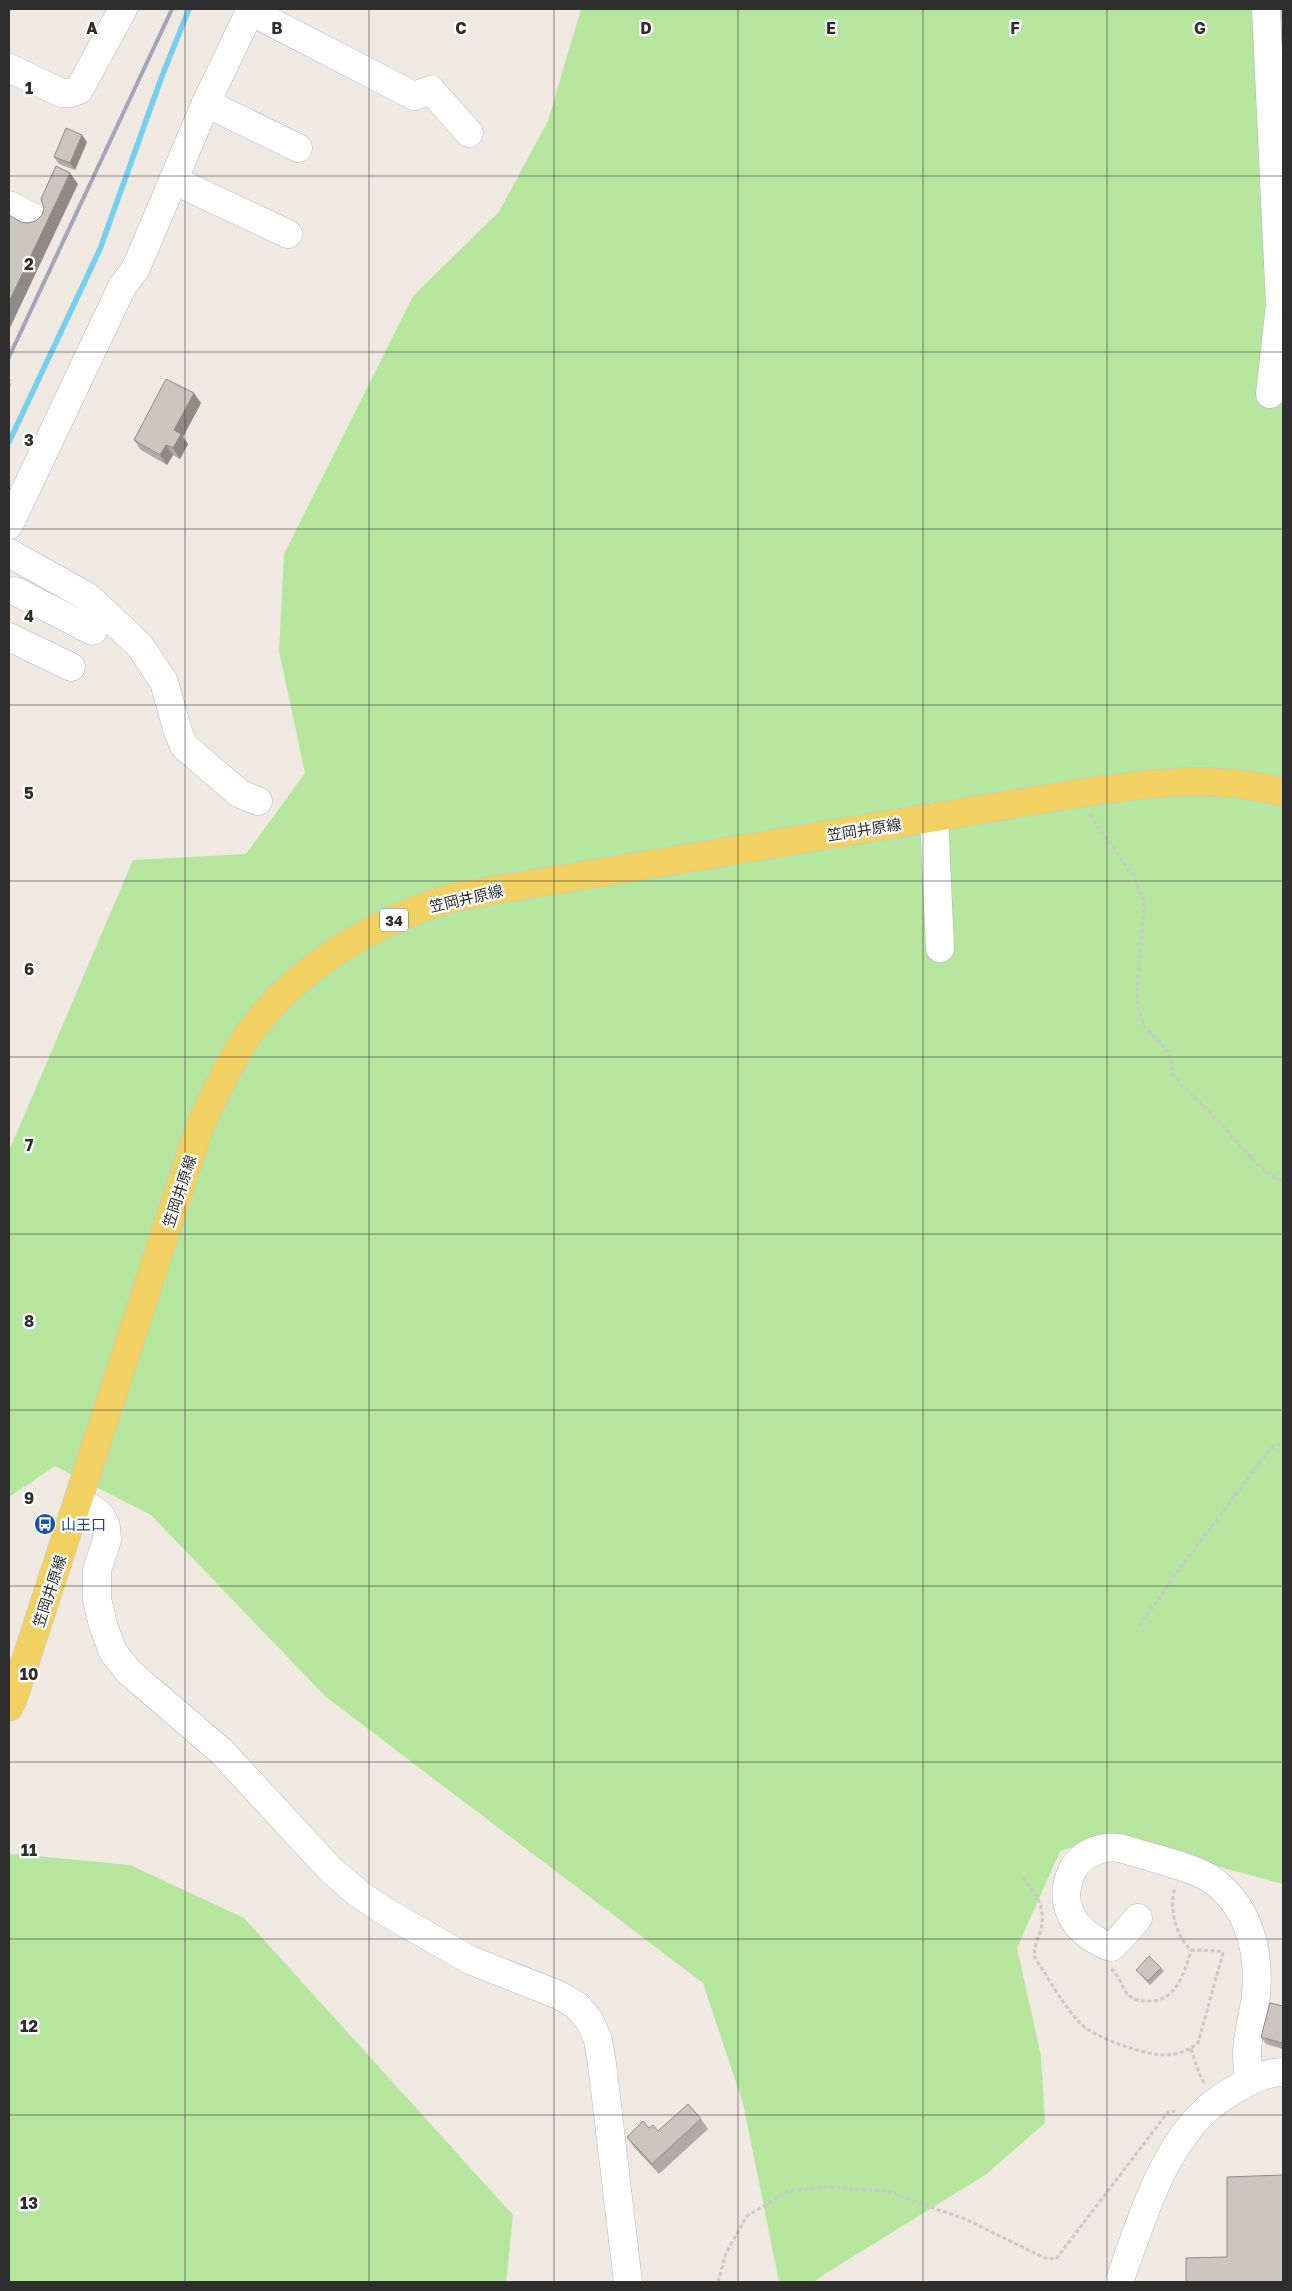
<svg xmlns="http://www.w3.org/2000/svg" width="1292" height="2291" font-family="'Golos Text','Noto Sans JP',sans-serif">
<style>
.green{fill:#b6e59e}
.lines{fill:none;stroke-linecap:round;stroke-linejoin:round}
.stream{stroke:#75cff0;stroke-width:5.5}
.minor-casing{stroke:#b4b7c1;stroke-width:29}
.major-casing{stroke:#c9c9c9;stroke-width:29}
.path{stroke:#c9c9c9;stroke-width:3;stroke-dasharray:4 2.5;stroke-linecap:butt}
.minor{stroke:#fff;stroke-width:28}
.major{stroke:#f2d163;stroke-width:28}
.rail{stroke:#a3a6b8;stroke-width:4}
.wall{fill:#afaba4}
.shaded-wall{fill:#8e8b86}
.building{fill:#cbc7bf;stroke:#8e8b86}
.grid{fill:none;stroke:#2e2e2e;stroke-width:1;stroke-opacity:0.55}
.labels{text-anchor:middle;dominant-baseline:central;stroke-width:4.5;stroke-linejoin:round;paint-order:stroke}
.shield{fill:#fff;stroke:#6d6d6d;stroke-width:1}
.shield-label{font-size:14px;font-weight:bold;fill:#2e2e2e}
.street-label{font-size:15px;fill:#2e2e2e;stroke:#fff}
.transit-label{font-size:15px;fill:#164399;stroke:#fff;text-anchor:start}
.grid-label{font-size:16px;text-anchor:middle;font-weight:bold;fill:#2e2e2e;stroke:#fff;stroke-width:4.5;stroke-linejoin:round;paint-order:stroke}
</style>
<rect width="100%" height="100%" fill="#efe9e1"/>
<g class="green">
<polygon points="581,9 1283,9 1283,1884 1149,1848 1117,1835 1060,1851 1017,1948 1041,2056 1045,2123 985,2175 823,2275 814,2282 779,2282 743,2103 703,1983 326,1697 151,1515 55,1466 9,1497 9,1151 133,860 246,854 305,773 279,651 284,554 413,296 499,212 548,121"/>
<polygon points="15,1854 130,1865 244,1918 513,2215 506,2282 9,2282 9,1855"/>
</g>
<g class="lines">
<polyline class="stream" points="9,442 100,249 162,76 189,9"/>
<g class="minor-casing">
<g id="minor">
<polyline points="1266,9 1280,305 1270,394"/>
<polyline points="250,11 414,96 431,90 469,133"/>
<polyline points="9,68 62,93 71,93 79,90 123,9"/>
<polyline points="206,103 298,148"/>
<polyline points="173,180 288,234"/>
<polyline points="9,205 36,219"/>
<polyline points="9,525 122,287 136,268 206,103 251,9"/>
<polyline points="9,553 88,597 140,646 164,682 178,732 184,746 240,794 258,801"/>
<polyline points="15,591 93,631"/>
<polyline points="9,637 71,667"/>
<polyline points="934,817 940,948"/>
<polyline points="77,1504 91,1508 101,1516 106,1527 107,1540 97,1570 97,1599 103,1625 113,1652 129,1672 221,1751 331,1870 359,1894 386,1912 470,1960 559,1995 576,2005 589,2020 598,2040 602,2064 628,2282"/>
<path d="M1138,1918l-20,23 -7,6c-8,-2 -13,-6 -20,-10 -23,-16 -31,-40 -19,-66 9,-19 35,-28 55,-21 21,7 65,17 82,28 40,27 51,72 47,117 -4,31 -14,53 -6,85"/>
<path d="M1119,2282c22,-59 40,-128 87,-172 8,-8 19,-14 28,-20 16,-10 30,-17 49,-18"/>
</g>
</g>
<g class="major-casing">
<path id="major" d="M9,1707l4,-8 187,-573c15,-32 30,-65 50,-94 45,-62 114,-104 185,-129 15,-6 33,-8 48,-11l591,-98c74,-11 136,-20 209,-2"/>
</g>
<g class="path">
<polyline points="9,387 11,380"/>
<polyline points="1090,815 1133,875 1144,902 1137,992 1139,1011 1145,1027 1170,1054 1173,1075 1184,1088 1207,1109 1257,1164 1275,1178 1283,1180"/>
<polyline points="1139,1626 1175,1575 1266,1454 1273,1447 1283,1443"/>
<path d="M1023,1878c13,15 23,29 18,51 -3,9 -7,18 -7,27 14,22 28,47 45,66 12,15 68,34 88,33 12,-1 22,-5 31,-12l25,-90 -3,-2 -29,-1c-16,-15 -22,-42 -16,-63"/>
<path d="M1111,1969c12,10 10,22 20,28 5,4 12,4 19,4 27,0 35,-30 41,-51"/>
<polyline points="1191,2049 1199,2073 1204,2083"/>
<polyline points="718,2282 726,2253 747,2216 789,2191 826,2187 886,2191 965,2219 1045,2258 1056,2259 1168,2112 1175,2111"/>
</g>
<use href="#minor" class="minor"/>
<use href="#major" class="major"/>
<polyline class="rail" points="9,357 172,9"/>
</g>
<g class="wall">
<polygon points="87,142 75,170 59,164 54,157"/>
<polygon points="201,403 183,437 188,444 180,459 173,455 167,465 141,450 134,440"/>
<polygon points="1161,1968 1164,1971 1150,1985 1136,1970"/>
<polygon points="1283,2006 1283,2049 1266,2044 1261,2037"/>
<polygon points="701,2119 708,2129 659,2174 634,2147 627,2137 649,2128 658,2131"/>
</g>
<g class="shaded-wall">
<polygon points="82,135 87,142 75,170 70,163"/>
<polygon points="70,173 78,184 9,330 9,302"/>
<polygon points="194,393 201,403 183,437 188,444 180,459 173,448 174,430"/>
<polygon points="166,445 173,455 167,465 160,455"/>
</g>
<g class="building">
<polygon points="66,128 82,135 70,163 54,157"/>
<polygon points="56,166 70,173 9,302 9,215 21,222 28,223 36,221 42,215 44,208 41,199"/>
<polygon points="166,379 194,393 174,430 181,434 173,448 166,445 160,455 134,440"/>
<polygon points="1149,1956 1161,1968 1148,1981 1136,1970"/>
<polygon points="1270,2003 1283,2006 1283,2040 1282,2043 1261,2037"/>
<polygon points="688,2104 701,2119 652,2164 627,2137 643,2121 649,2128 653,2125 658,2131"/>
<polygon points="1283,2175 1283,2282 1186,2282 1186,2258 1227,2257 1227,2177"/>
</g>
<path class="grid" d="M185,9v2273M369,9v2273M554,9v2273M738,9v2273M923,9v2273M1107,9v2273M9,176h1274M9,352h1274M9,529h1274M9,705h1274M9,881h1274M9,1057h1274M9,1234h1274M9,1410h1274M9,1586h1274M9,1762h1274M9,1939h1274M9,2115h1274"/>
<defs>
<g id="bus-disc" transform="scale(1.125)"><circle r="9.5" fill="#1a4fb4" stroke="#fff"/><path d="M-5-6H5V4H4V6H2V4H-2V6H-4V4H-5ZM-3.5-4V0h7V-4ZM-3.5 1.2v1.5H-2V1.2ZM2 1.2v1.5H3.5V1.2Z" fill="#fff"/></g>
</defs>
<g fill-rule="evenodd">
<use href="#bus-disc" x="45" y="1524"/>
</g>
<g class="labels">
<rect class="shield" x="380" y="908.5" width="28" height="23" rx="4"/>
<g class="shield-label">
<text x="394" y="920">34</text>
</g>
<g class="street-label">
<text transform="translate(864 829) rotate(-9)">笠岡井原線</text>
<text transform="translate(466 898) rotate(-13)">笠岡井原線</text>
<text transform="translate(179 1191) rotate(-72)">笠岡井原線</text>
<text transform="translate(49 1591) rotate(-72)">笠岡井原線</text>
</g>
<g class="transit-label">
<text x="61" y="1524">山王口</text>
</g>
</g>
<g class="grid-label">
<text x="92" y="34">A</text>
<text x="277" y="34">B</text>
<text x="461" y="34">C</text>
<text x="646" y="34">D</text>
<text x="831" y="34">E</text>
<text x="1015" y="34">F</text>
<text x="1200" y="34">G</text>
<text x="29" y="94">1</text>
<text x="29" y="270">2</text>
<text x="29" y="446">3</text>
<text x="29" y="622">4</text>
<text x="29" y="799">5</text>
<text x="29" y="975">6</text>
<text x="29" y="1151">7</text>
<text x="29" y="1327">8</text>
<text x="29" y="1504">9</text>
<text x="29" y="1680">10</text>
<text x="29" y="1856">11</text>
<text x="29" y="2032">12</text>
<text x="29" y="2209">13</text>
</g>
<rect width="1292" height="2291" fill="none" stroke="#2e2e2e" stroke-width="20"/>
</svg>
